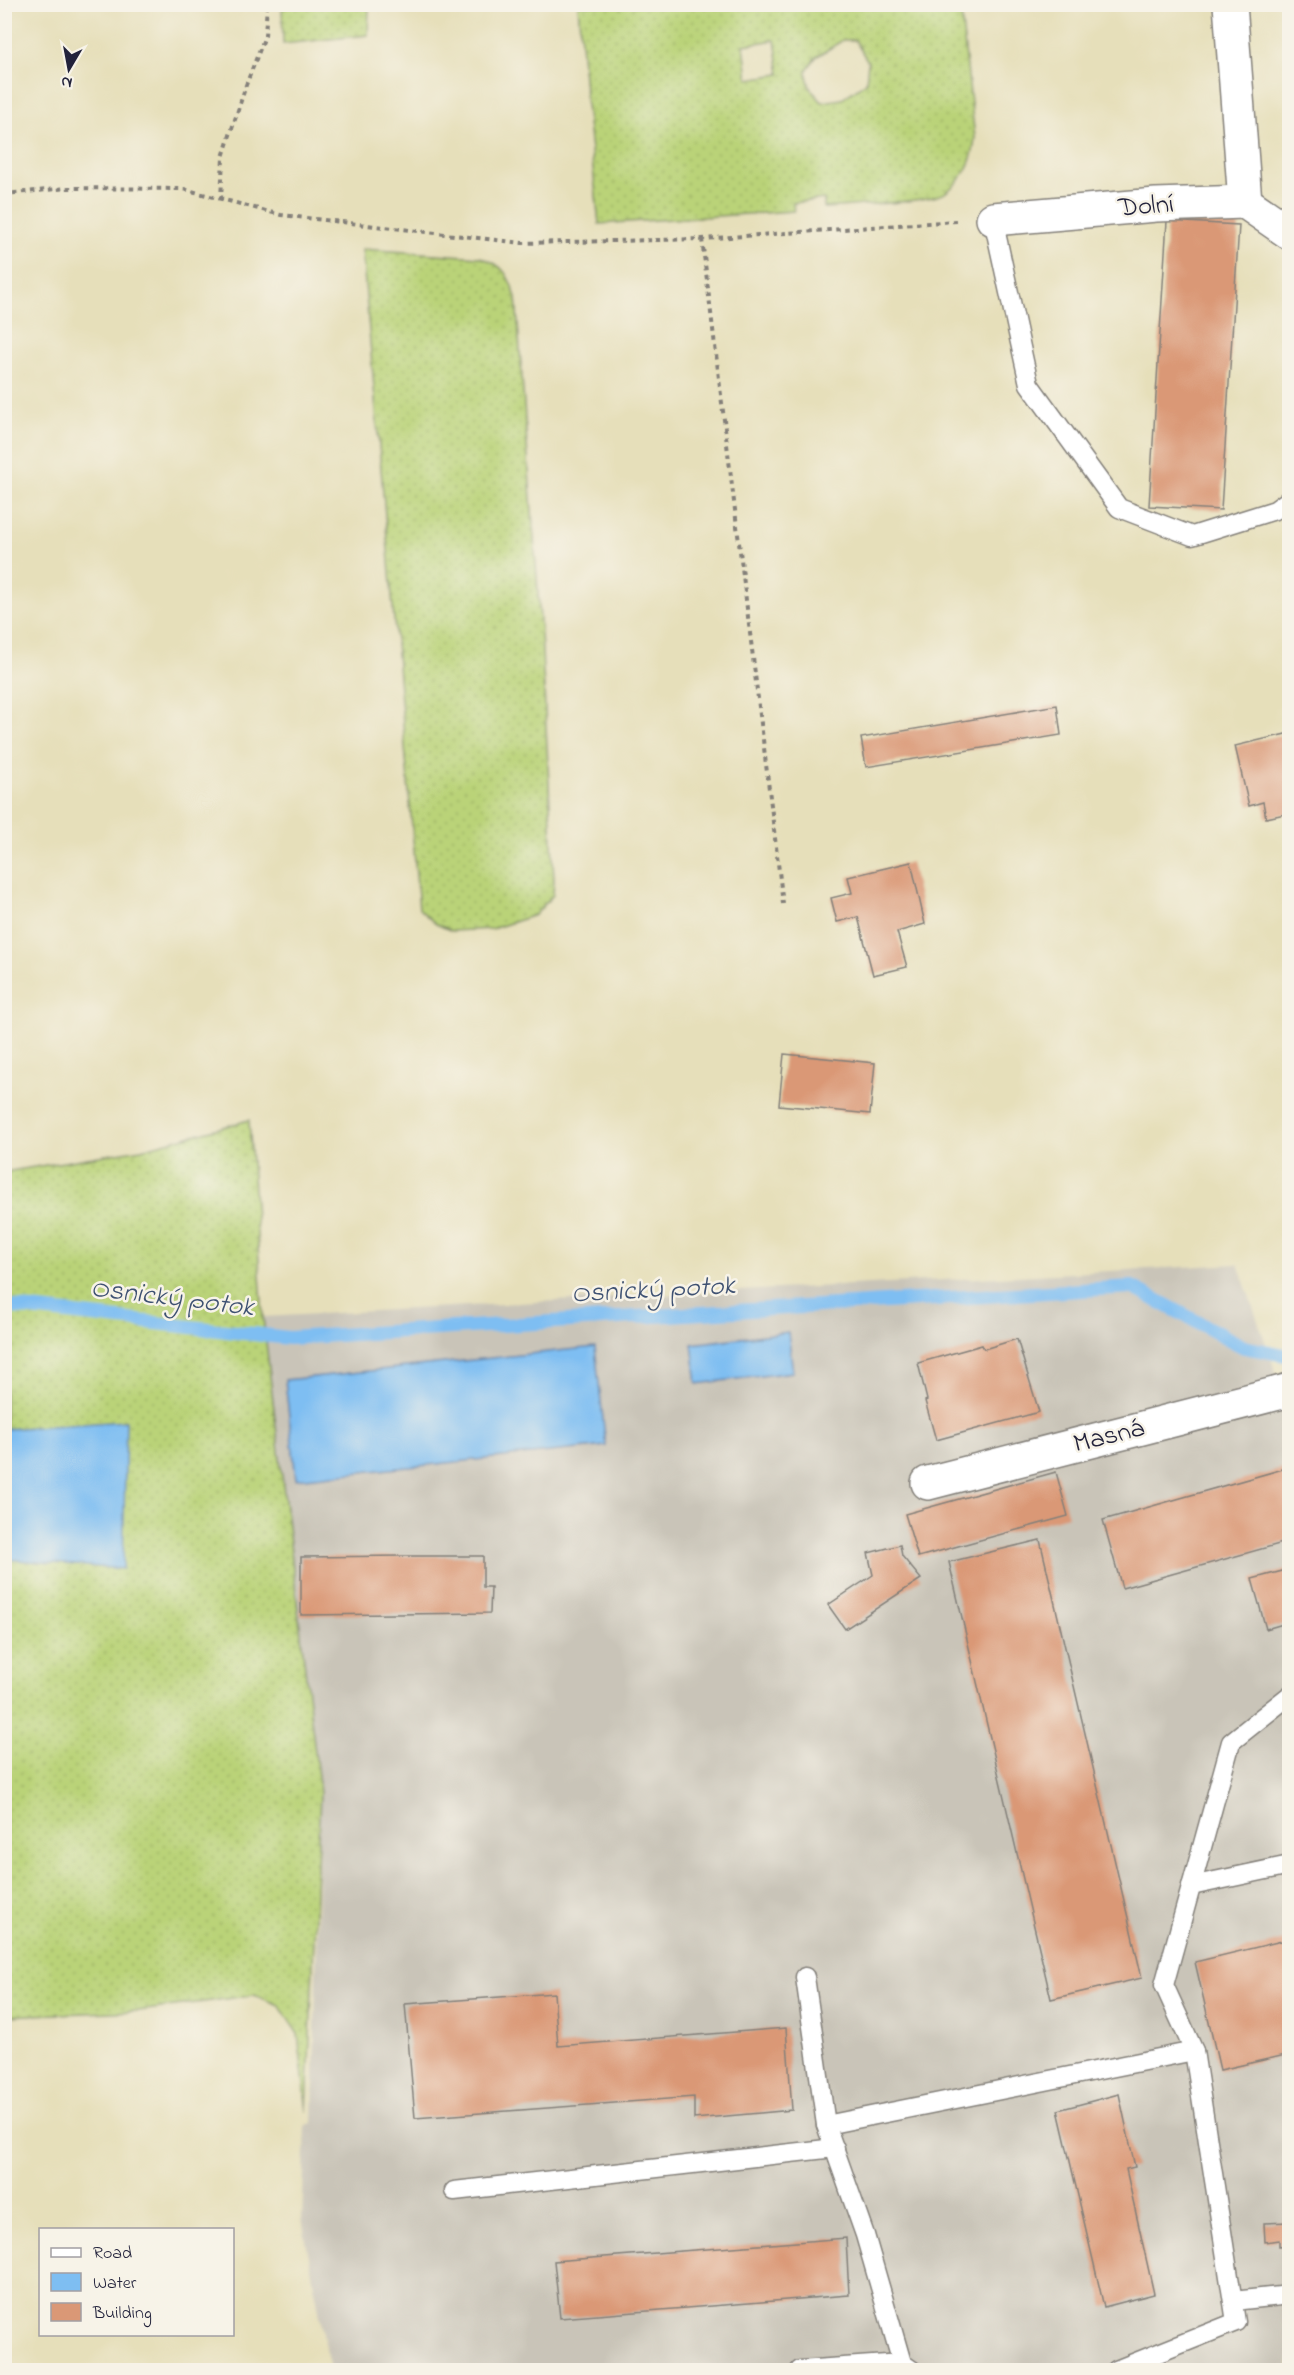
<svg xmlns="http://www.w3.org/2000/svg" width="1294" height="2375" font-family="'Indie Flower',sans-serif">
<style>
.industrial{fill:#c9c4b8}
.grass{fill:url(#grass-dots);stroke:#6e7a5a;stroke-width:1.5;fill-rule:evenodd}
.water{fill:#7ebef2;stroke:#507096;stroke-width:1.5}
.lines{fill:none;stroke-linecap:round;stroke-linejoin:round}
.stream{stroke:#7ebef2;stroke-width:14}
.building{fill:#da9876}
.lane-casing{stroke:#84807a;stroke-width:21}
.street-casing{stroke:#84807a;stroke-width:36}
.path{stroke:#84807a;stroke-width:4;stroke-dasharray:4.5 4.5;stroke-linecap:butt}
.lane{stroke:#fff;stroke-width:18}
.street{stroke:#fff;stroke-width:33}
.labels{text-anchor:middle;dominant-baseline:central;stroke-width:5;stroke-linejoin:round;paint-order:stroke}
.street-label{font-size:27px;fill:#22223b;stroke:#f7f3e8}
.water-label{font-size:28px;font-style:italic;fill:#3e5172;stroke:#f7f3e8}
</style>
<defs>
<pattern id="grass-dots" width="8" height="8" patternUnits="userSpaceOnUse" patternTransform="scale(1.5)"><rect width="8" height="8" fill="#bad378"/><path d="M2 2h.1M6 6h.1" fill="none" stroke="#a0b569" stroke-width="1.8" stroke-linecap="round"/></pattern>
</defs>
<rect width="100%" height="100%" fill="#f7f3e8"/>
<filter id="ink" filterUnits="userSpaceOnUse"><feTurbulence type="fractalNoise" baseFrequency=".0167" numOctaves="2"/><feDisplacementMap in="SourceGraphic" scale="12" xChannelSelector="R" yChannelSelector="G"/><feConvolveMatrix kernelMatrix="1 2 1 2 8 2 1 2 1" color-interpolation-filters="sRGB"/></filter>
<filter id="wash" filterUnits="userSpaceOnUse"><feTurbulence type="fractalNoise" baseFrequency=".008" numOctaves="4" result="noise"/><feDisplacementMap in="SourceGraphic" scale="24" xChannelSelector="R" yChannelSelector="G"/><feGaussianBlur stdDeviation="1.35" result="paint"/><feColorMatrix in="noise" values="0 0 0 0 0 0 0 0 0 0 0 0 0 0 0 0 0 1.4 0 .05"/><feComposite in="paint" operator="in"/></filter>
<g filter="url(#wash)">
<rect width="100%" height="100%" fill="#e6dfba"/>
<polygon class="industrial" points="1238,1264 1283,1393 1290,1393 1289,2370 330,2370 302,2219 306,2125 313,2123 320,1793 263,1317"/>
<g class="grass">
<polygon points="282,5 369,5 368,35 283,44"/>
<path d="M578,5h382l15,133c-2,24 -11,41 -30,55 -13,9 -101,13 -121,15v-9l-31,4 1,8 -195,13 -13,-120zM775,40l5,34 -32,5 -4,-34zM843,40h12l13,22 -2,20 -24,17 -20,3 -12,-14 -4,-17 10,-14z"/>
<path d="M362,249l118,8c24,8 28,17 36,40l25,335 13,248 -1,15 -18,20 -43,14 -40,2 -16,-7 -17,-15z"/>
<polygon points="249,1120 263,1317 320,1793 307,2112 298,2034 279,2005 254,1995 139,2011 5,2016 5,1172 141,1149"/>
</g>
<g class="water">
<polygon points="788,1332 793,1372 697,1384 692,1344"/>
<polygon points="595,1347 606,1446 296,1479 285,1380"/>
<polygon points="126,1421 123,1569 5,1559 5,1429"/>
</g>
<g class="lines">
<polyline class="stream" points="4,1306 289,1338 1132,1287 1244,1347 1290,1356"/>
</g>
<g id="blocks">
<g class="building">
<polygon points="1167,221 1239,225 1221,510 1149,506"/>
<polygon points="1057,705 1061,735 866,767 861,738"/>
<polygon points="1290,733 1290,813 1266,818 1263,802 1249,806 1235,746"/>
<polygon points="911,862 925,924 897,932 907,967 873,975 858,917 837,922 831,898 852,893 848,877"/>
<polygon points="784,1054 875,1063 870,1114 779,1105"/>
<polygon points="1017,1339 1039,1412 936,1440 925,1401 927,1400 918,1363 982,1345 984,1349"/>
<polygon points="1290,1467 1290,1541 1122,1588 1103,1520"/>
<polygon points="1056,1472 1068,1516 918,1557 905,1514"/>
<polygon points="1040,1540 1142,1978 1051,1999 949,1562"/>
<polygon points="900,1545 902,1556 921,1579 845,1629 828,1605 873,1575 868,1553"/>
<polygon points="405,1556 483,1556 483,1587 491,1587 490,1613 301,1615 301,1557"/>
<polygon points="1290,1569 1290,1622 1266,1629 1252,1579"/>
<polygon points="1290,1939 1290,2054 1220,2070 1195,1962"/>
<polygon points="554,1993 558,2046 786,2028 792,2110 694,2119 694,2097 415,2118 405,2004"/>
<polygon points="1119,2094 1135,2167 1126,2169 1154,2294 1104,2307 1058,2110"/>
<polygon points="1290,2222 1290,2245 1279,2246 1279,2240 1265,2242 1264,2223"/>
<polygon points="846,2238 849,2295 560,2318 554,2261"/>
</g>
</g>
</g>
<g filter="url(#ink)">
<use href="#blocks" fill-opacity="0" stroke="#84807a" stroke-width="1.5"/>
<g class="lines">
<g class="lane-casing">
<g id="lane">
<polyline points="993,219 1029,384 1119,508 1192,536 1275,510 1290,499"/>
<polyline points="1191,1886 1290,1865"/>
<polyline points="805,1977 826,2125 865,2235 902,2363 912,2370"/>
<polyline points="826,2125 1194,2051"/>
<polyline points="454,2191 835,2148"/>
<polyline points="1233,2301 1290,2295"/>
<polyline points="800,2370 902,2363 906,2370"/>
<polyline points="1116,2370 1236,2322 1194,2051 1164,1985 1231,1742 1290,1695"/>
</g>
</g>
<g class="street-casing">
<g id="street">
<polyline points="1230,4 1245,202"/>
<polyline points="993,219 1156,205 1245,202 1290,233"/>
<polyline points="928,1483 1290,1390"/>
</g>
</g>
<g class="path">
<polyline points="4,194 68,188 184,189 281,215 522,243 702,239 956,221"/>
<polyline points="221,200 223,157 246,85 265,36 267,4"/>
<polyline points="702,239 783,904"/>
</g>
<use href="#lane" class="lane"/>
<use href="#street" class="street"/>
</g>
</g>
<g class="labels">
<g class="street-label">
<text transform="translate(1146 207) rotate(-4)">Dolní</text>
<text transform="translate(1109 1437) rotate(-14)">Masná</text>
</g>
<g class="water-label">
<text transform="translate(653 1291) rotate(-3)">Osnický potok</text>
<text transform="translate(172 1299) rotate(7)">Osnický potok</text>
</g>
</g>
<rect width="1294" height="2375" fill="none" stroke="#f7f3e8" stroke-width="24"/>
<rect x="39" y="2228" width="195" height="108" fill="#f7f3e8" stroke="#a29fa3" stroke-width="1.5"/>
<rect x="51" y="2248" width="30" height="9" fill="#ffffff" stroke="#a29fa3" stroke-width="1.5"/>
<text x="93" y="2258" font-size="18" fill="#22223b">Road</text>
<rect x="51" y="2273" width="30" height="18" fill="#7ebef2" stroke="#a29fa3" stroke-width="1.5"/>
<text x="93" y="2288" font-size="18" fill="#22223b">Water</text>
<rect x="51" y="2303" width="30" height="18" fill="#da9876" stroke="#a29fa3" stroke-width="1.5"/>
<text x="93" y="2318" font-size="18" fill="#22223b">Building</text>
<g transform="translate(69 69) rotate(190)" stroke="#f7f3e8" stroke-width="4.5" paint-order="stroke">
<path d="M0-4.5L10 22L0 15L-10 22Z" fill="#22223b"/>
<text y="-9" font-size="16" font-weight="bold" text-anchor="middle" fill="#22223b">N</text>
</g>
</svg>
